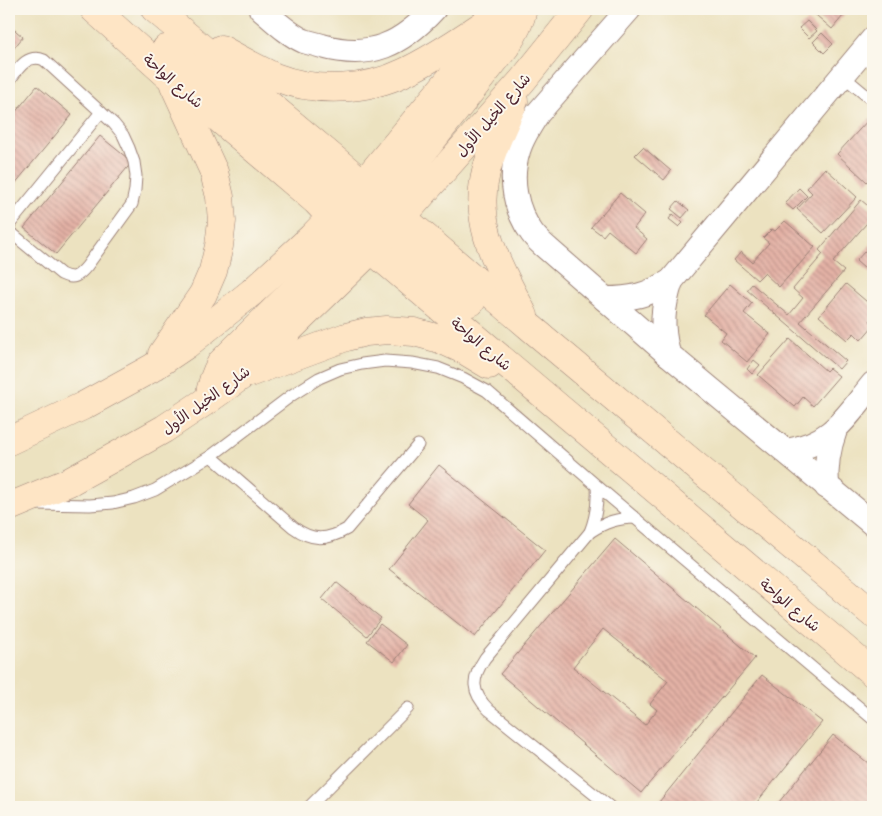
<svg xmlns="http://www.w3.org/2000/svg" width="882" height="816" font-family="'Playpen Sans','Playpen Sans Arabic',sans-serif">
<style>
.building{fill:url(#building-back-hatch);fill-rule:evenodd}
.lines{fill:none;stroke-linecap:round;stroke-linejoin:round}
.lane-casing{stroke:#9b8076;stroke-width:13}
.street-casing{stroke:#9b8076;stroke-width:26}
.secondary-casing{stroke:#9b8076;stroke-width:29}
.lane{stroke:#fff;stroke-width:11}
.street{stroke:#fff;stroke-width:24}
.secondary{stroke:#fee5c5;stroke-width:28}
.labels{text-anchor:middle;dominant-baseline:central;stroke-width:4;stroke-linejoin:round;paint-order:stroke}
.street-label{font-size:15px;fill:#4a1f2b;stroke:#fbf7ec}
</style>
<defs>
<pattern id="building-back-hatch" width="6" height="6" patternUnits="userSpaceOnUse" patternTransform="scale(1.25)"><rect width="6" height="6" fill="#e4b2a6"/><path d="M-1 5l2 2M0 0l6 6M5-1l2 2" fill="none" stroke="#bb9087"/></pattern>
</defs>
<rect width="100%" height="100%" fill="#fbf7ec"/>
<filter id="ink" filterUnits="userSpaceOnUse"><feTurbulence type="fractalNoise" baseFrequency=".02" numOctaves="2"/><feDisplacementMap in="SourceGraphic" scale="10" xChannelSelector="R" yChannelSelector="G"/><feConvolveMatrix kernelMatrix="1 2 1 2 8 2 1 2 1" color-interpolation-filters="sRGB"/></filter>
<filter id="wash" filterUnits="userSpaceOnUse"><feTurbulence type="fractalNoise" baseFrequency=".0096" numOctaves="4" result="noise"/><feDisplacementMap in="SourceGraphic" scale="20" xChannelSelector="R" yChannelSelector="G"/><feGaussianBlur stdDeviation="1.12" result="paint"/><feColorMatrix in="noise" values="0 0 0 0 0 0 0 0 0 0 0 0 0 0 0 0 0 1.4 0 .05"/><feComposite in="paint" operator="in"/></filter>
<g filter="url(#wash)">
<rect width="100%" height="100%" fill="#ece2c0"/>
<g id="blocks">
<g class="building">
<polygon points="809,9 849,9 832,29"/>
<polygon points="807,21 817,31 809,38 799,28"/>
<polygon points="9,25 23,37 9,54"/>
<polygon points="822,33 833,44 824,53 813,42"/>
<polygon points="37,86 72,115 9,191 9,120"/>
<polygon points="870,118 873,122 873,176 867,182 837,154"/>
<polygon points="100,136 132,162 56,254 24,228"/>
<polygon points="643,147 671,171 664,180 635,155"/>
<polygon points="825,168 857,197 823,233 797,209 812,193 807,188"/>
<polygon points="799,188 807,196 793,210 785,203"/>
<polygon points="620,193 645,214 634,228 647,239 636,253 608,230 603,236 591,227"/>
<polygon points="861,200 873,210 873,216 833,262 844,271 800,322 846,361 839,369 747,290 752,284 789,315 803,298 793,289 823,254 819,250"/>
<polygon points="678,201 689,210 682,218 671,209"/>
<polygon points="673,214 683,223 679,227 669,219"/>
<polygon points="785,221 815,247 779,287 764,273 757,280 734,260 741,252 752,262 769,243 763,238 772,229 775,231"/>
<polygon points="873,242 873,276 856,261"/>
<polygon points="730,284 752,303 744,313 770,334 747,362 721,340 726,333 704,315"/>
<polygon points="846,284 873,307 873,317 870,321 873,323 873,326 861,340 854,333 847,340 819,316"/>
<polygon points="790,339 826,371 829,368 839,376 813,406 803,397 795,407 758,375"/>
<polygon points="754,360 760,365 752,374 747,369"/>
<polygon points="439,465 545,550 475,637 389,569 428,520 408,504"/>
<path d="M615,539l140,119 -114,135 -141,-119zM603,629l65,52 -18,23 7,6 -12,15 -72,-58z"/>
<polygon points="336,582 381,618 367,636 322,599"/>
<polygon points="380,624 407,645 394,662 367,641"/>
<polygon points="762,675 822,722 753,807 655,807"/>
<polygon points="833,735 873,767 873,804 870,807 775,807"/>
</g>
</g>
</g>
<g filter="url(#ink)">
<use href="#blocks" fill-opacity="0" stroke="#9b8076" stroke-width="1"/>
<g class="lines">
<g class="lane-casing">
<g id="lane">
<polyline points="843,76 873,101"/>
<path d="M9,81c9,-12 18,-28 35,-21l70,64 9,11 6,13 5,14 2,14 -1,14 -3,14 -45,62c-9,11 -14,14 -26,8l-52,-43"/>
<polyline points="9,225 101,112"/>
<path d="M211,456l82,71c19,14 33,14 54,2l71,-84"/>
<polyline points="36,504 90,505 113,503 134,498 155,490 211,456 292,395 319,378 340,369 362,364 385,361 412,363 438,368 463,378 487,391 597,486 873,719"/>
<path d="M590,532c6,-15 8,-29 7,-46"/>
<polyline points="309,807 408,708"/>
<path d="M610,807l-121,-97c-18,-18 -18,-31 -4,-52l105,-126c15,-10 28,-14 46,-14"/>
</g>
</g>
<g class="street-casing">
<g id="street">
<path d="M261,9c13,11 27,25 43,32 6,2 12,3 18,5 49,14 80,-2 112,-37"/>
<path d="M629,9l-91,104c-8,12 -16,24 -20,38 -9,28 -3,59 14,82 5,7 11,12 17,17l119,104 205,170"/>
<path d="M605,299c27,0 43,-4 66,-18l202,-242"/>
<path d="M668,354c-7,-28 -6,-45 3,-73"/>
<path d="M786,451c46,-7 59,-33 87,-67"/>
<path d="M827,487c-2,-21 1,-38 8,-57"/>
</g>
</g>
<g class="secondary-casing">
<g id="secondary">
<polyline points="94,9 170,77 316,201 331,217 352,233 873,673"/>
<polyline points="155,9 346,169 530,327 873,614"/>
<polyline points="166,49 363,209"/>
<path d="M221,49c18,10 36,20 54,28 41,16 91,14 130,-5 28,-13 55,-32 81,-49"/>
<path d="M514,101c-10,23 -22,46 -28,71 -14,55 15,97 38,144"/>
<path d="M375,216l9,-15 122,-155c8,-12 14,-23 17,-37"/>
<polyline points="372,225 382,228 388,232 471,302"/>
<polyline points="162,354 203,294 213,271 219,246 222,221 220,197 214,172 174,85"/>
<polyline points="249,373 346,337 366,332 387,330 414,332 440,339 464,350 489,365"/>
<path d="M209,399c2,-14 5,-24 12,-36l131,-130 12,-14"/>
<polyline points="9,441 83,406 152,368 186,345 252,292 312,237 363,184 508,9"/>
<polyline points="9,507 69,482 116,456 164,429 209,399 240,377 371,250 402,217 522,81 580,9"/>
</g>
</g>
<use href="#lane" class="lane"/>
<use href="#street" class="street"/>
<use href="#secondary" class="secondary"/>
</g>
</g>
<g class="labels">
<g class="street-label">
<text transform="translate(174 80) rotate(41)">شارع الواحة</text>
<text transform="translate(492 114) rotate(-49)">شارع الخيل الأول</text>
<text transform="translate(482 343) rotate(40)">شارع الواحة</text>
<text transform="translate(205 399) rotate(-36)">شارع الخيل الأول</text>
<text transform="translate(791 604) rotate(40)">شارع الواحة</text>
</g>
</g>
<rect width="882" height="816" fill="none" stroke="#fbf7ec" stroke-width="30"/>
</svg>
